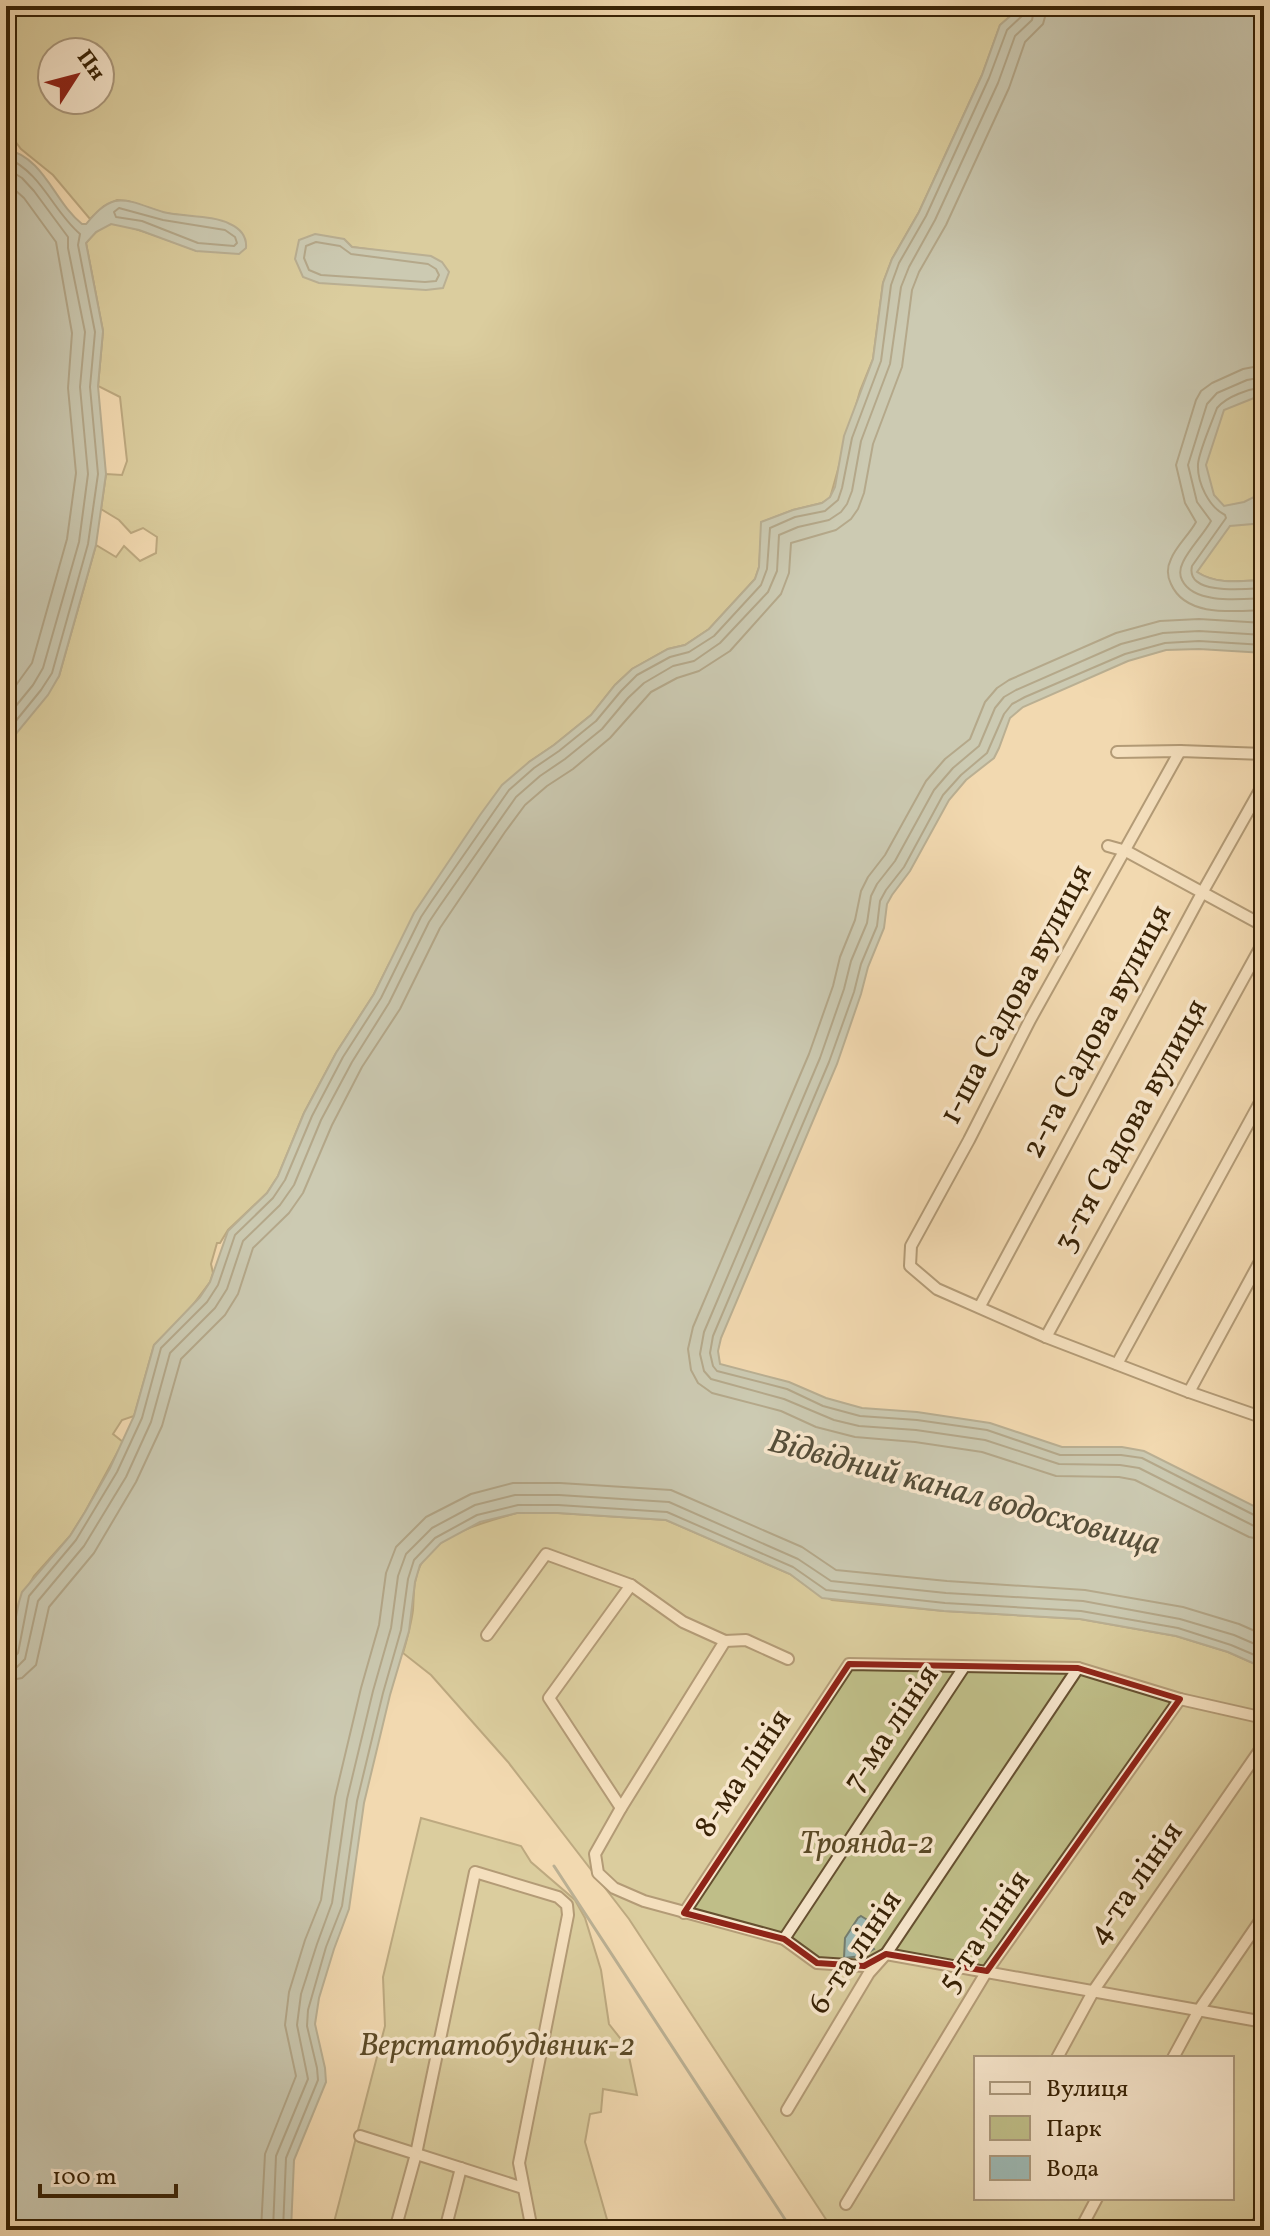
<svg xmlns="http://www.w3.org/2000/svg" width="1270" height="2236" font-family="Vollkorn,serif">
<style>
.green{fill:#bfbe88;stroke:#7c7046;stroke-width:2;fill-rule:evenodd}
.water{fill:#9db9b4;stroke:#757d6e;stroke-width:2}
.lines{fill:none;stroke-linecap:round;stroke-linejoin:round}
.shore{stroke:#6a6e5c;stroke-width:2}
.stream{stroke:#757d6e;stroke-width:3}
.street-casing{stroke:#665030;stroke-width:14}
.street{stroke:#f7e6cc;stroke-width:10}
.marked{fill:none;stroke:#8f2418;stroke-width:6;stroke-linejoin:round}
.labels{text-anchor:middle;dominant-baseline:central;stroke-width:7;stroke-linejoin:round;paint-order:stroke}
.street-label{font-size:32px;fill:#382205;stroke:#f7e6cc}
.park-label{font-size:32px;font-style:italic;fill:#5a4926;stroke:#f7e6cc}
.water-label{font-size:34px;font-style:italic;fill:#564f3a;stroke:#f7e6cc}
</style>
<rect width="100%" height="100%" fill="#f2d9b0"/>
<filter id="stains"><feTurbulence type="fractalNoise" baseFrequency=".0025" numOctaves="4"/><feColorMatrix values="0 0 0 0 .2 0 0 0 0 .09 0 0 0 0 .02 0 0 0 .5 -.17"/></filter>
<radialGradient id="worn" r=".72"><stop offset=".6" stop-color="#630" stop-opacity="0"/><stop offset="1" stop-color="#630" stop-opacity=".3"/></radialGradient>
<g class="green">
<path d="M6,6h1016l-22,19 -18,50 -63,137 -27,47 -9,24 -10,76 -13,32 -30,107 -8,5 -29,7 -31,12 -3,45 -4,12 -46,50 -24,16 -17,4 -36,20 -17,16 -24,30 -37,30 -25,17 -140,202 -15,30 -38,59 -32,60 -26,63 -11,17 -39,37 -8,13h-3l-6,21 2,9 -3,9 -21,28 -35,35 -20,71 -12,4 -9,14 10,8 -38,70 -15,24 -36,40 -15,26 -13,64v-920l53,-70 37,-131 20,12 8,-11 16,15 16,-8 1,-16 -14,-9 -12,5 -12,-13 -18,-11 5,-35 16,1 5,-14 -7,-64 -22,-11 5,-55 -17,-88c6,-7 14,-17 25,-19 14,-2 69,21 86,27l13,-32 -46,-6 -36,-12 -11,-1 -13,6 -14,13 -37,-44 -32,-26 -15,-20zM52,52h48v48h-48zM344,239l8,8 60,8 -113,-15z"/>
<polygon points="1264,394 1264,500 1214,526 1146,435"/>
<path d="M1264,508v72c-23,1 -47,5 -67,-8l-5,-28z"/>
<path d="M517,1513h41l108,7 124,54 22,16 20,10 112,11 136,8 96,17 52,16 36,16v562h-431l-204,-311 -121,-157 -77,-87 -28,-22c4,-14 8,-28 10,-43 1,-15 0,-30 7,-44 14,-31 67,-45 97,-53zM976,2058h256v140h-256z"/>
<polygon points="421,1818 521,1846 531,1862 575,1900 585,1918 601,1970 609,2024 627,2047 637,2095 603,2089 601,2112 590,2114 585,2142 610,2230 332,2230 385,2026 383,1977"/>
</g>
<g class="water">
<path d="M1022,6h242v285l-3,7 3,11v85l-40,16 -18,55 8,30 10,11 20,-4 20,-10v31l-34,3 -33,46c19,13 45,9 67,8v73l-65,-4 -33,1 -38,11 -105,46 -13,11 -11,30 -5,10 -28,22 -17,20 -39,71 -18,24 -5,9 -3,24 -16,39 -7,27 -24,70 -116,274 -3,13 2,13 69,18 37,16 36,10 55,4 73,11 72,24h60l22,4 120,60v157l-36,-16 -52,-16 -96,-17 -136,-8 -122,-13 -32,-24 -124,-54 -108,-7h-41l-37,9 -39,21 -21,22 -5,17 -6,49 -19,64 -26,108 -15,106 -15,40 -15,49 -4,26 10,44 1,14 -32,78 -3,70h-285v-564l13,-64 3,-10 48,-56 15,-24 25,-44 24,-52 20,-71 46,-48 10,-15 18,-51 39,-38 11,-17 26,-63 32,-60 38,-59 40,-81 66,-98 22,-30 27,-23 25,-17 37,-30 24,-30 17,-16 36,-20 17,-4 24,-16 46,-50 4,-12 2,-45 32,-12 29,-7 8,-6 5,-10 9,-51 29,-77 10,-76 9,-24 27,-47 63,-137 18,-50z"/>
<path d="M6,149c39,9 48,53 76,75h4c8,-9 17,-20 29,-23 15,-3 33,7 48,11 20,5 50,3 67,12 11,5 17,12 16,24l-7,6 -43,-3 -57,-21 -28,-6 -15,8 -10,11 17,88 -5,55 8,88 -10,71 -37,131 -11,19 -42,51z"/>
<polygon points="315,234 344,239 352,247 431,256 442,262 449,272 443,288 426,290 319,283 303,277 295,259 299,240"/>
<polygon points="861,1916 877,1926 878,1929 868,1928 867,1941 874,1949 862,1956 844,1958 845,1938 858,1918"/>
</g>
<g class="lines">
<g class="shore">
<path d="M6,157c37,17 46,53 74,77l-2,11 17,87 -5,55 8,87 -10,70 -36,129 -11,17 -35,43"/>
<polyline points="6,168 22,178 34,191 68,237 68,248 85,332 80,387 88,474 79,542 43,668 33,685 6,718"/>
<polyline points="6,182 24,198 56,242 72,333 68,388 76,473 67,539 32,663 6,699"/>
<polygon points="119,208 163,220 225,230 235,237 237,243 234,246 198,243 142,221 116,217 114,212"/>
<polygon points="316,242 340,246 351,254 428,264 436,269 439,275 436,281 425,282 321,275 309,270 304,258 306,246"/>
<path d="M1264,365l-21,4 -31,14 -11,8 -5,9 -20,65 9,38 11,19c-7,13 -20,24 -25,37 -4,8 -4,17 0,25 15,34 64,27 93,26"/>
<path d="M1264,377l-17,3 -30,13 -10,11 -19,61 9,37 14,19c-8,14 -22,28 -28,41 -3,6 -4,12 -1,18 12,25 60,19 82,18"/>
<path d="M1264,387c-15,2 -37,9 -47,21 -5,14 -18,43 -19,56 -1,19 11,43 27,51l1,3 -34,48c-7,30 55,23 72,22"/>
<polyline points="1264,623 1199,619 1160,621 1116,633 1009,680 997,688 985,702 970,739 945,759 926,781 885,855 868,877 861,891 855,920 840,957 833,986 809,1054 693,1327 688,1349 691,1370 698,1383 712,1393 781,1411 816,1427 855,1437 915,1442 982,1452 1056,1476 1119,1477 1135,1480 1249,1537 1264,1540"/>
<polyline points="1264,635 1199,631 1163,633 1121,644 1016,690 1004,697 995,708 979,746 953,768 934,790 895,861 877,884 871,896 867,923 851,961 844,989 820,1058 704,1332 700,1354 704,1371 711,1379 784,1399 834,1420 859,1426 916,1430 985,1440 1059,1464 1120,1465 1139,1468 1254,1526 1264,1528"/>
<polyline points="1264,645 1199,641 1165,643 1125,654 1025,697 1012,704 1004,714 987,753 961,775 943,795 904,867 886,890 880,901 877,926 861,964 854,992 829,1062 713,1336 710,1353 713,1366 717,1371 787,1389 823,1406 860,1416 917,1420 987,1430 1060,1455 1121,1455 1142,1458 1258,1517 1264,1517"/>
<polyline points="6,1659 13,1658 18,1653 29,1596 76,1540 117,1472 142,1418 161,1348 207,1302 218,1285 235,1235 273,1198 285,1180 312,1116 343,1057 381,998 421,917 431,902 509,790 534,768 559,751 596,721 621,691 637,675 670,657 689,652 714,636 761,585 767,569 770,528 795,517 825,511 838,500 842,488 852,438 881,361 891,285 899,263 926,216 989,78 1007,30 1024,14 1025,6"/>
<polyline points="6,1669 17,1667 25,1659 38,1601 84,1546 126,1477 151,1422 170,1353 215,1308 227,1289 243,1241 280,1205 294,1185 321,1120 352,1062 389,1003 429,922 439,907 516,797 540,776 565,759 602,729 628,698 644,683 673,666 694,661 720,643 768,592 777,571 779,535 798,527 829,520 841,512 847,504 852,491 861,441 890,364 901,287 909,267 935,220 998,83 1015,36 1032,20 1035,6"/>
<polyline points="6,1681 22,1678 36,1665 49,1607 94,1553 136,1482 162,1426 181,1359 225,1315 238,1294 253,1248 289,1213 303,1193 332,1125 362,1067 400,1009 440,928 505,832 525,805 547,786 573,769 610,738 651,692 677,678 699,671 730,651 781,594 789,573 791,543 836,530 851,519 858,509 864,493 873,444 902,367 912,290 919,272 946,225 1009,88 1025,42 1043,24 1048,6"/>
<polyline points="261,2230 265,2154 296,2076 285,2025 289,1992 305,1940 321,1900 335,1797 361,1688 379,1625 386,1573 396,1547 426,1517 471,1494 513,1483 560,1483 671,1490 802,1547 836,1570 947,1581 1085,1590 1183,1607 1239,1624 1264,1635"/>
<polyline points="273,2230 276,2156 308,2079 297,2025 301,1994 317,1944 332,1903 347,1799 373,1691 391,1628 398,1576 406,1554 432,1528 475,1505 515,1495 559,1495 669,1502 798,1559 831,1581 946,1593 1083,1601 1180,1619 1234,1635 1264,1648"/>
<polyline points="283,2230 286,2158 318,2080 317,2068 307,2026 308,2010 326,1947 342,1906 357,1801 383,1693 401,1630 408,1579 414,1560 435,1538 477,1515 518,1505 558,1505 667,1512 793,1567 826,1590 945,1603 1081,1611 1178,1628 1231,1645 1264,1659"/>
</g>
<polyline class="stream" points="554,1866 792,2230"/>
<g class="street-casing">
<g id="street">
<polyline points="1180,751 1030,1020 969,1140 911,1246 910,1266 937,1289 1046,1337 1189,1392 1264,1418"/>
<polyline points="1117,752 1180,751 1264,754"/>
<polyline points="1108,846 1126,851 1264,926"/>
<polyline points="980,1306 1202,893 1264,783"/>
<polyline points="1046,1337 1264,941"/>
<polyline points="1117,1364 1264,1095"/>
<polyline points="1189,1392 1264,1254"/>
<polyline points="487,1635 546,1554 631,1585 683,1622 725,1641 746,1640 788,1659"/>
<polyline points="725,1641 621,1808 595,1854 598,1873 614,1888 644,1901 784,1939 817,1963 864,1966 886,1954 1264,2022"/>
<polyline points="621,1808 549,1698 631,1585"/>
<polyline points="684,1913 849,1664 1078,1668 1180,1699 1264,1718"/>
<polyline points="784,1939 964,1667"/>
<polyline points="1057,2058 1094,1990 1264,1744"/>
<polyline points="1173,2058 1199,2010 1264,1915"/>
<polyline points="787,2110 869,1973 886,1954 1078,1668"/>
<polyline points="360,2136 523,2188"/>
<polyline points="846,2204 987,1971 1180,1699"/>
<polyline points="395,2230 416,2154 475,1872 558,1897 567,1905 568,1915 519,2163 532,2230"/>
<polyline points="445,2230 461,2168"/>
<polyline points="1080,2230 1097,2198"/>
<polyline points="1254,2230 1264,2212"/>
</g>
</g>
<use href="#street" class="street"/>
</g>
<path d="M0 0H1270V2236H0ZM849,1664l229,4 102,31 -193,272 -101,-17 -22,12 -47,-3 -33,-24 -100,-26z" fill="#f2d9b0" fill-opacity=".55" fill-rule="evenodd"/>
<path class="marked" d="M849,1664l229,4 102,31 -193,272 -101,-17 -22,12 -47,-3 -33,-24 -100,-26z"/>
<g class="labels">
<g class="street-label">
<text transform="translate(1017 995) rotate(-62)">1-ша Садова вулиця</text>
<text transform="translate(1098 1032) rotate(-62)">2-га Садова вулиця</text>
<text transform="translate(1132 1126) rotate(-61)">3-тя Садова вулиця</text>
<text transform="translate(892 1729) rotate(-56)">7-ма лінія</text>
<text transform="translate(744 1774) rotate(-56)">8-ма лінія</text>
<text transform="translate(1136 1884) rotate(-55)">4-та лінія</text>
<text transform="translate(985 1932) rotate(-56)">5-та лінія</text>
<text transform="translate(856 1953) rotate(-56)">6-та лінія</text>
</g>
<g class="park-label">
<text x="867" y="1845">Троянда-2</text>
<text x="497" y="2047">Верстатобудівник-2</text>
</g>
<g class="water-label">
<text transform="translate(964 1494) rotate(15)">Відвідний канал водосховища</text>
</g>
</g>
<rect width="1270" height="2236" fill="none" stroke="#f2d9b0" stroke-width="32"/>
<rect x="8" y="8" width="1254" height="2220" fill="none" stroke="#382205" stroke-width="4"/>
<rect x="16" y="16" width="1238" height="2204" fill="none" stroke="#382205" stroke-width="2"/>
<rect x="974" y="2056" width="260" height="144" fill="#f7e6cc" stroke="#ab987c" stroke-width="2"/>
<rect x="990" y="2082" width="40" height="12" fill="#f7e6cc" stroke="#ab987c" stroke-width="2"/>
<text x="1046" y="2096" font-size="24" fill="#382205">Вулиця</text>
<rect x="990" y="2116" width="40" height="24" fill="#bfbe88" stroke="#ab987c" stroke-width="2"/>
<text x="1046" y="2136" font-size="24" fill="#382205">Парк</text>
<rect x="990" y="2156" width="40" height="24" fill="#9db9b4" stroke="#ab987c" stroke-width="2"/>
<text x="1046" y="2176" font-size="24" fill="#382205">Вода</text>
<g transform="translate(76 76) rotate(54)"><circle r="38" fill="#f7e6cc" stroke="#ab987c" stroke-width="2"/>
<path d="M0-6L14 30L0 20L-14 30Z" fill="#8f2418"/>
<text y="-12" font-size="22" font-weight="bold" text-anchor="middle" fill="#382205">Пн</text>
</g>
<path d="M40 2184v12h136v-12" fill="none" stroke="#382205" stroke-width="4"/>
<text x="52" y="2184" font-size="24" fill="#382205" stroke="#f7e6cc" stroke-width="6" paint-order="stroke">100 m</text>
<rect width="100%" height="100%" filter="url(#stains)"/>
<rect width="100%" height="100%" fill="url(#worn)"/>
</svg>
